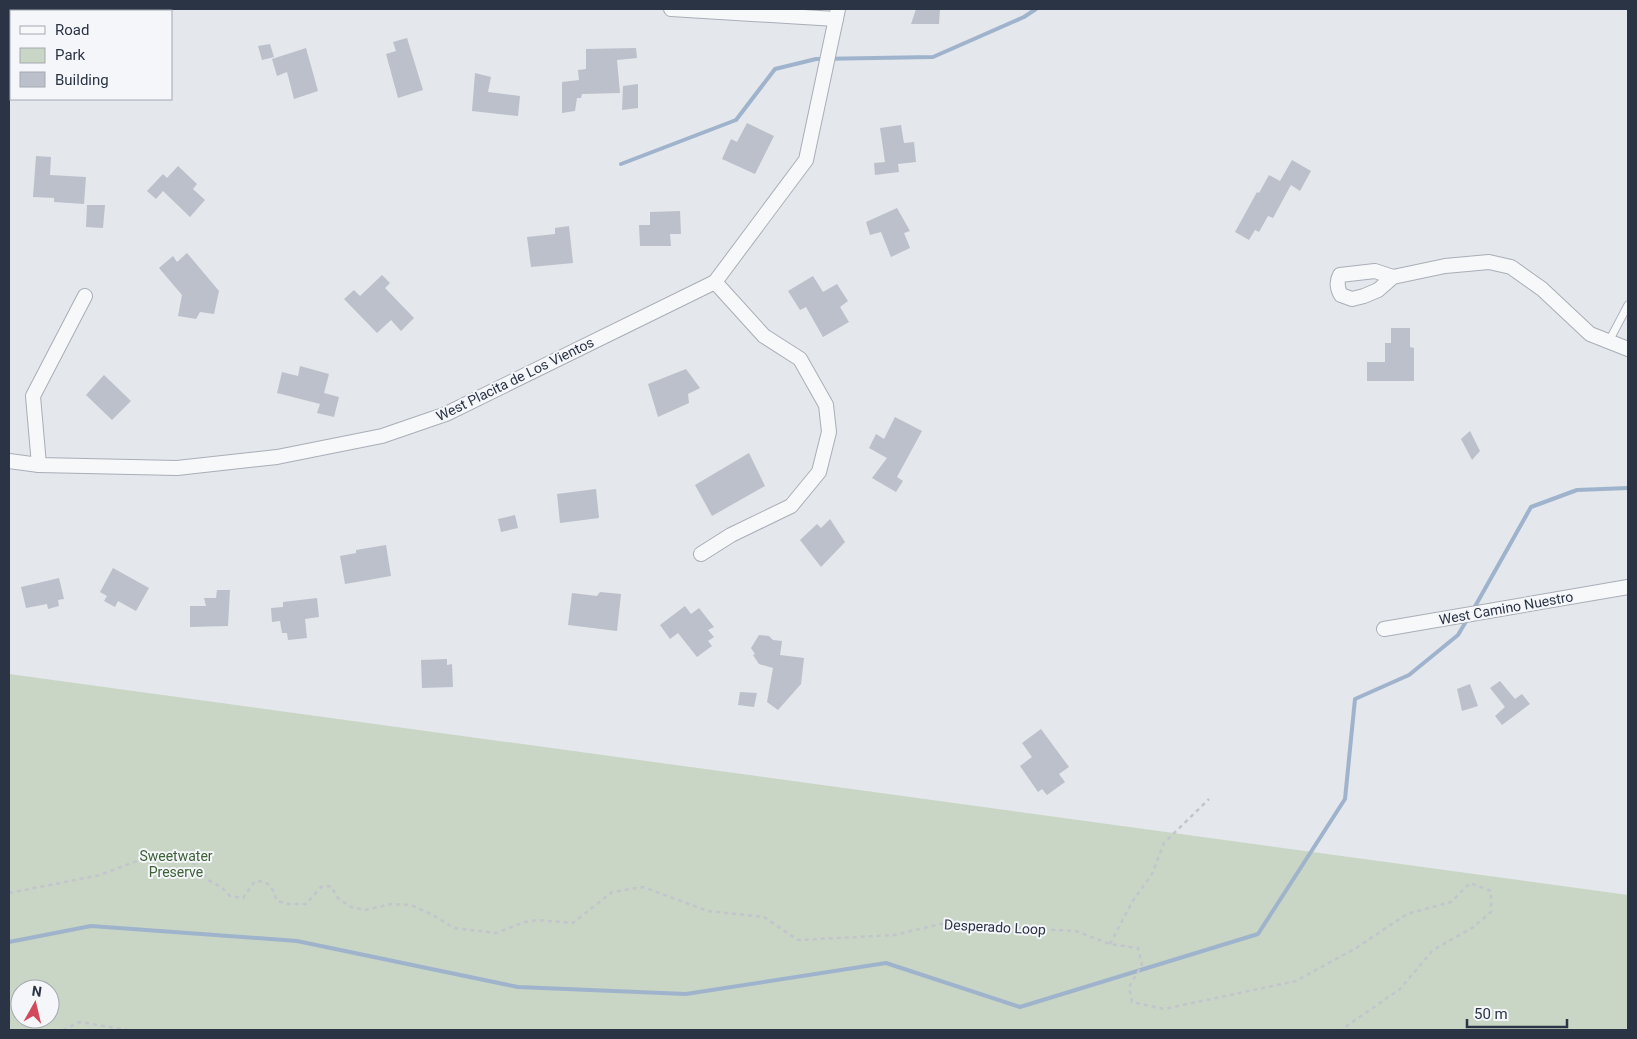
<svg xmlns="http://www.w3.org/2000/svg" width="1637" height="1039" font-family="Roboto,sans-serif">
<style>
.green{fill:#c9d6c5;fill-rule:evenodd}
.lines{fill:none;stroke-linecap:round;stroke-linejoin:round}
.stream{stroke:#9fb4cc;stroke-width:4}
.building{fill:#bbc0ca}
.lane-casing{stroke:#a9aeb7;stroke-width:9}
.street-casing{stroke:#a9aeb7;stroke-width:16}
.path{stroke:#c2c5cb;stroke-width:2.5;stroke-dasharray:4 4;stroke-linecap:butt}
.lane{stroke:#f7f8fa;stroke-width:7}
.street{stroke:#f7f8fa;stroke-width:14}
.labels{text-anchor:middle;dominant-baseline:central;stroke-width:4;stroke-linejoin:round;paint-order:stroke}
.street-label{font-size:14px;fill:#2b3445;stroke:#f4f6f9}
.park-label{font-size:14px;fill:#3f6138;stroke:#f4f6f9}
</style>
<rect width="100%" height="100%" fill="#e4e7ec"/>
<path class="green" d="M9,674l1619,221v135h-1619zM20,989h30v30h-30z"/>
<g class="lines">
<g class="stream">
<polyline points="621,164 736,120 775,69 816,59 933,57 1024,17 1036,9"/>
<polyline points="1473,610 1531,507 1577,490 1628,488"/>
<polyline points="9,942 91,926 297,941 518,987 686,994 886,963 1020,1007 1258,934 1345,799 1355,699 1409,675 1458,635 1468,618"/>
</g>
</g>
<g class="building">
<polygon points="916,9 940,9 939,24 911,24"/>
<polygon points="407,38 423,90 398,98 386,54 396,51 393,42"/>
<polygon points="270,44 274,57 262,60 258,46"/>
<polygon points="306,48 318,91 294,99 287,72 277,76 272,59"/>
<polygon points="636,48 637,58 617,60 620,93 582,94 581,98 577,98 575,111 562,113 562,82 579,80 578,70 586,69 586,49"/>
<polygon points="475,73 491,77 488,92 520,96 518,116 472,111"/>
<polygon points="638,84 638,108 622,110 623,86"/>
<polygon points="747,123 774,136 755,174 722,159 731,139 737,142"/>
<polygon points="901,125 904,143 914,142 916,162 898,164 899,172 875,175 874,163 885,162 880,128"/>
<polygon points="36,156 51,157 50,175 86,177 84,204 54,202 54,198 33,197"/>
<polygon points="1292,160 1311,171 1300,191 1291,185 1273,218 1268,216 1259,232 1255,230 1249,240 1235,232 1257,192 1259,193 1269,175 1280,181"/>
<polygon points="178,166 197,184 193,189 205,200 190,217 163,191 156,199 147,191 163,174 167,178"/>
<polygon points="87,205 105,205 103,228 86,227"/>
<polygon points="897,208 910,231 904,233 910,248 891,257 881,232 870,235 866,222"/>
<polygon points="680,211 681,234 670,234 671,246 640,246 639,225 650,225 650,212"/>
<polygon points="569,226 573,263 531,267 527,237 555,234 555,228"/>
<polygon points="187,253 219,291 214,314 200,312 196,319 178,316 182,295 159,268 173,256 177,262"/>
<polygon points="382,275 390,283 385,288 414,318 401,331 391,320 377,333 344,299 354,290 360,296"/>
<polygon points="813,276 823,292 837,284 848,301 840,307 849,322 823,337 806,307 800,310 788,291"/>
<polygon points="1391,328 1410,328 1410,347 1414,348 1414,381 1367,381 1367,362 1385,362 1385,343 1391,343"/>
<polygon points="300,366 329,374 324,393 339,397 334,417 317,413 320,404 277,393 282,372 298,376"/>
<polygon points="686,369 700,388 688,394 689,403 658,417 648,384"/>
<polygon points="104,375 131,401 112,420 86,395"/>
<polygon points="895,417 922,431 897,477 903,481 896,492 872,478 887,458 869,448 876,434 884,439"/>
<polygon points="1470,431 1480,451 1472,460 1461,439"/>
<polygon points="749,453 765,486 712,516 695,485"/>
<polygon points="596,489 599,518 560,523 557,494"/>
<polygon points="515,515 518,528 501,532 498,519"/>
<polygon points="830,519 845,542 821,567 800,540 817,524 821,528"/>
<polygon points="386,545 391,576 345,584 340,556 356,553 356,550"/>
<polygon points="113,568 149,588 136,611 118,601 115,607 104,601 107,596 100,592"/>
<polygon points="59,578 64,599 58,600 59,606 48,609 47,604 26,608 21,587"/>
<polygon points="217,590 230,590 228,626 190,627 190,606 206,606 204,598 216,598"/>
<polygon points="600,592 621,594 617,631 568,625 572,593 597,596"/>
<polygon points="317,598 319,617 305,619 307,638 288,640 287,633 282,633 280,621 272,622 271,608 283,607 283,602"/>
<polygon points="685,606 691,614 699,608 714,627 708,630 714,637 708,641 712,646 697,657 678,633 670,639 660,625"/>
<polygon points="759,635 769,636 773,640 782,641 780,655 804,658 801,684 778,710 767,702 773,668 759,664 753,655 755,654 751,648"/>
<polygon points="447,659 447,665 452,664 453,687 422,688 421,660"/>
<polygon points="1500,681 1515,699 1522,694 1530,704 1502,725 1495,716 1505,707 1490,688"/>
<polygon points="1470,684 1478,706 1462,711 1457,689"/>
<polygon points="740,692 757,693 754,707 738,705"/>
<polygon points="1041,729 1069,767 1059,774 1065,782 1047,795 1042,789 1038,792 1020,766 1032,757 1022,743"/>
</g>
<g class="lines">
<g class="lane-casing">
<polyline id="lane" points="1609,341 1628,305"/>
</g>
<g class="street-casing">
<g id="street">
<polyline points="671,9 836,19"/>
<path d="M1393,277l-18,-6 -35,4c-4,7 -3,13 1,20l11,4 12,-3 14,-6 15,-13 52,-11 44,-4 22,5 31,22 48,45 38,15"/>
<polyline points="9,461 39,465 177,468 277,457 382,436 446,414 715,282 806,160 838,9"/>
<polyline points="39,465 33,396 85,296"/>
<polyline points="701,554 731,535 791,506 819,472 829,432 826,405 800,359 764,336 715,282"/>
<polyline points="1384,629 1628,587"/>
</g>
</g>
<g class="path">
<path d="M9,893l91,-18 37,-14h23l23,-7 16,14 9,12 13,7 9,9 13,2 12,-17c16,0 17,7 22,20l11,3h18l15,-17 10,-1 7,12 13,9 14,3 26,-6 20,1 22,10 21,13 42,5 29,-11 13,-2 35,3 39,-31 31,-5 65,24 56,6 34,23 97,-5 45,-11 136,7 34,13 28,4 4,17 -13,22 3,15 32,7 132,-28 60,-33 51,-34 44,-12 19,-19 21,8v21l-19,16 -39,22 -33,39 -59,41"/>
<polyline points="1110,944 1132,902 1152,874 1164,843 1209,799"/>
<polyline points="63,1030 80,1022 128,1030"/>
</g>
<use href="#lane" class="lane"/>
<use href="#street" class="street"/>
</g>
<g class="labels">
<g class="street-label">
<text transform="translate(515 379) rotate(-26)">West Placita de Los Vientos</text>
<text transform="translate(1506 608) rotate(-10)">West Camino Nuestro</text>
<text transform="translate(995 927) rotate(3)">Desperado Loop</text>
</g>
<g class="park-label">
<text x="176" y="856">Sweetwater<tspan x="176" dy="16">Preserve</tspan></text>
</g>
</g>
<rect width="1637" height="1039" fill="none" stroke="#2b3445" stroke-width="20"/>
<rect x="10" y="10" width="162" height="90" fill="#f4f6f9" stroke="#a4a8b1"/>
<rect x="20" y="26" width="25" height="8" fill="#f7f8fa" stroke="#a4a8b1"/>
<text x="55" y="35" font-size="15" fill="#2b3445">Road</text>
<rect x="20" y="48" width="25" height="15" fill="#c9d6c5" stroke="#a4a8b1"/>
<text x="55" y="60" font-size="15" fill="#2b3445">Park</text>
<rect x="20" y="72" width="25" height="15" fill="#bbc0ca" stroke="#a4a8b1"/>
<text x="55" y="85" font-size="15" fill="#2b3445">Building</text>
<g transform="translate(35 1004) rotate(8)"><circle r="24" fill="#f4f6f9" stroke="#a4a8b1"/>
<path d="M0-4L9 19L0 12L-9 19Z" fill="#d1495b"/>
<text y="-8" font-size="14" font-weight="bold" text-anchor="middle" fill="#2b3445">N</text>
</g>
<path d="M1467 1019v8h100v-8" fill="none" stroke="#2b3445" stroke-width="2.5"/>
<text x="1474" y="1019" font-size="15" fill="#2b3445" stroke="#f4f6f9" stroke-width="4" paint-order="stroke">50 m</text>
</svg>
